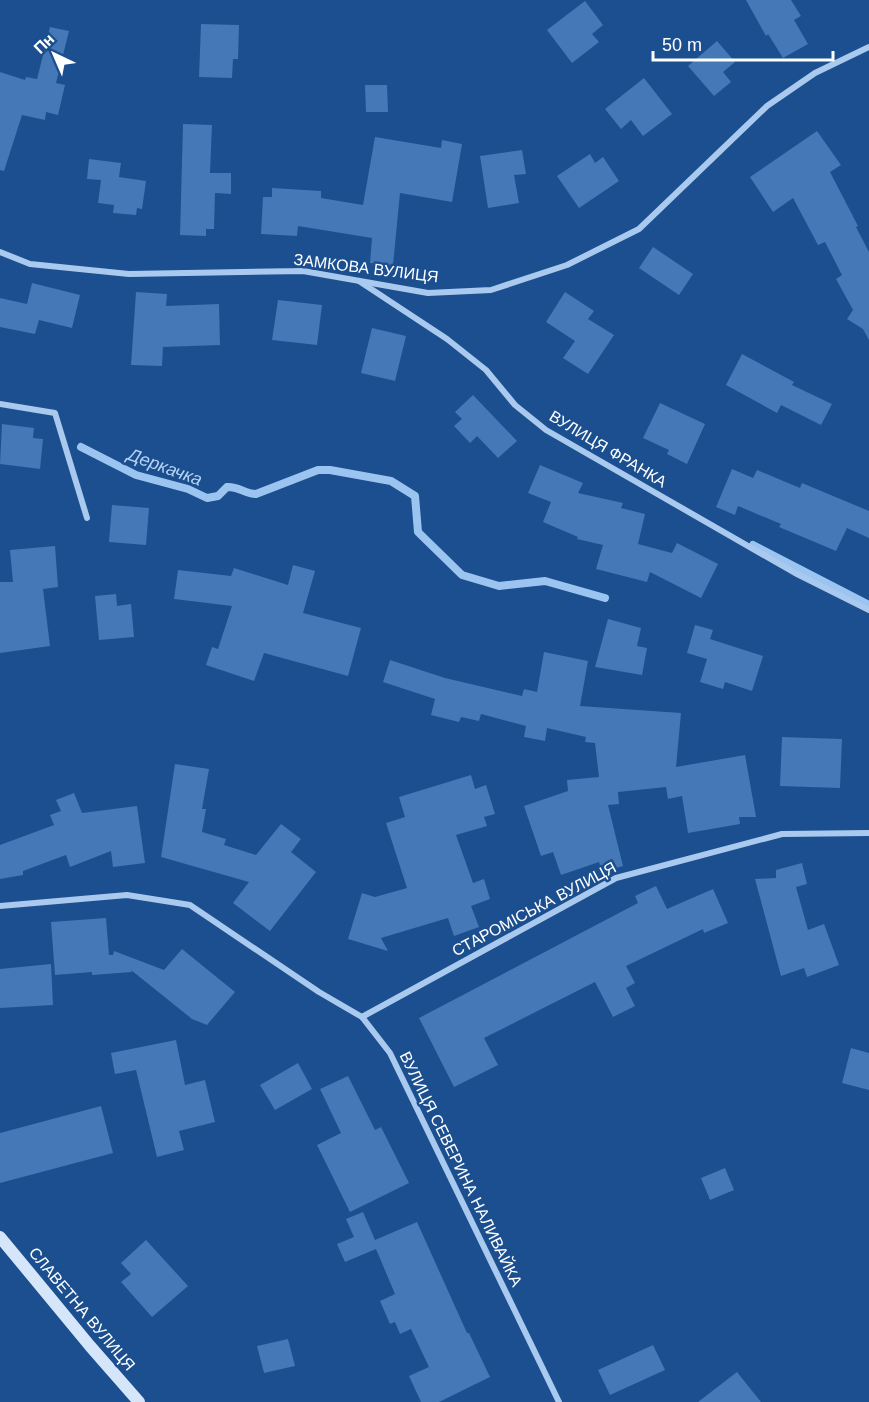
<svg xmlns="http://www.w3.org/2000/svg" width="869" height="1402" font-family="Helvetica,sans-serif">
<style>
.lines{fill:none;stroke-linecap:round;stroke-linejoin:round}
.stream{stroke:#9cc4f0;stroke-width:8}
.building{fill:#4478b7}
.minor{stroke:#a9c9ee;stroke-width:6}
.secondary{stroke:#d6e6fa;stroke-width:12}
.labels{text-anchor:middle;dominant-baseline:central;stroke-width:5;stroke-linejoin:round;paint-order:stroke}
.street-label{font-size:16px;fill:#fff;stroke:#1b4f8f}
.water-label{font-size:18px;font-style:italic;fill:#b5d3f5;stroke:#1b4f8f}
</style>
<rect width="100%" height="100%" fill="#1b4f8f"/>
<g class="lines">
<g class="stream">
<path d="M81,447l55,28 52,14 19,9 11,-2 9,-9c11,-1 18,7 29,7l62,-24h12l61,11 24,15 3,36 44,43 37,11 46,-5 60,17"/>
<polyline points="753,545 869,605"/>
</g>
</g>
<g class="building">
<polygon points="746,0 791,0 801,16 794,20 808,44 783,58 768,34 766,36"/>
<polygon points="585,1 603,25 592,34 599,42 572,63 547,30"/>
<polygon points="201,24 239,25 238,59 233,59 232,78 199,77"/>
<polygon points="50,27 69,31 56,83 65,85 58,115 46,112 45,120 22,115 4,171 0,170 0,72 25,80 26,77 37,79"/>
<polygon points="717,41 735,62 723,72 731,82 714,96 688,66"/>
<polygon points="644,78 672,114 643,136 631,120 621,129 605,109"/>
<polygon points="365,85 387,85 388,112 366,112"/>
<polygon points="183,124 212,125 210,173 231,173 231,194 215,193 214,229 206,229 206,236 180,235"/>
<polygon points="817,131 841,165 830,172 858,226 856,227 869,252 869,340 863,329 847,319 853,310 836,279 842,275 825,242 818,245 793,198 773,212 750,177"/>
<polygon points="375,137 441,148 442,140 462,144 452,202 400,193 393,265 370,263 372,238 298,226 297,236 261,234 263,197 272,197 272,188 321,191 321,198 363,205"/>
<polygon points="522,150 526,174 514,175 519,203 488,208 480,156"/>
<polygon points="590,154 595,163 603,157 619,181 579,208 557,176"/>
<polygon points="89,159 121,163 119,177 146,181 142,209 137,208 136,215 113,213 114,205 98,203 101,180 87,179"/>
<polygon points="653,247 693,274 679,295 639,268"/>
<polygon points="32,283 80,295 72,328 39,320 35,334 0,327 0,298 27,304"/>
<polygon points="136,292 167,294 166,306 219,304 220,345 163,347 162,366 131,365"/>
<polygon points="565,292 594,311 588,319 614,335 588,374 563,358 575,341 546,322"/>
<polygon points="278,300 322,305 317,345 272,340"/>
<polygon points="372,328 406,336 395,381 361,373"/>
<polygon points="742,354 794,382 792,385 832,404 821,425 781,405 777,413 726,385"/>
<polygon points="473,395 517,441 498,458 477,436 470,443 454,426 462,419 455,412"/>
<polygon points="660,403 705,424 687,464 667,454 669,450 643,438"/>
<polygon points="2,424 34,428 33,438 43,439 40,469 0,464"/>
<polygon points="540,465 583,483 578,493 623,503 621,508 645,514 638,544 672,553 677,543 718,564 701,598 650,572 647,582 596,569 603,545 577,539 578,537 543,522 551,502 528,493"/>
<polygon points="732,469 753,478 757,470 800,488 802,483 869,511 869,538 847,528 836,551 779,527 781,524 738,506 735,515 716,507"/>
<polygon points="112,505 149,508 146,545 109,542"/>
<polygon points="55,546 58,587 43,589 50,646 0,653 0,582 13,582 10,550"/>
<polygon points="293,565 315,571 303,613 361,628 348,676 264,653 254,681 206,665 212,647 218,649 232,606 174,599 178,570 231,576 234,568 288,585"/>
<polygon points="116,594 117,606 131,604 134,637 99,640 95,596"/>
<polygon points="608,619 641,628 637,646 647,648 642,675 595,667"/>
<polygon points="695,625 713,630 710,639 763,656 752,691 725,682 723,689 700,682 707,659 687,653"/>
<polygon points="544,652 588,661 580,706 681,713 676,767 745,755 756,817 739,817 740,824 688,833 682,796 668,799 666,787 618,792 619,804 608,805 623,866 602,872 599,862 561,875 553,852 541,856 524,806 568,791 567,780 599,777 595,743 585,742 586,737 547,728 545,741 524,737 526,726 481,714 479,721 461,717 459,722 431,715 435,699 383,682 390,660 445,678 522,696 524,689 537,692"/>
<polygon points="782,737 842,739 840,788 780,786"/>
<polygon points="175,764 209,769 202,809 206,809 202,832 226,839 224,845 256,855 281,824 301,839 291,852 316,872 270,931 233,903 249,882 161,857"/>
<polygon points="471,775 475,789 486,785 495,814 484,817 487,826 456,835 473,883 484,879 490,899 471,906 479,927 454,936 448,918 381,938 388,951 348,939 362,893 375,897 407,888 386,823 405,817 399,797"/>
<polygon points="74,793 82,813 137,806 145,863 113,867 111,851 70,867 66,855 23,871 23,875 0,879 0,845 54,825 50,815 61,811 56,800"/>
<polygon points="802,863 807,884 796,887 808,930 824,924 839,965 807,977 804,968 781,976 755,879 776,878 776,870"/>
<polygon points="656,886 667,909 713,889 728,923 704,933 703,929 626,966 635,983 626,988 635,1006 613,1017 595,982 484,1038 498,1065 454,1087 419,1018 638,903 635,896"/>
<polygon points="106,918 109,955 113,955 114,951 164,970 182,949 235,992 207,1025 192,1019 131,970 132,972 92,975 92,972 55,975 51,922"/>
<polygon points="51,964 53,1005 0,1008 0,969"/>
<polygon points="176,1040 185,1085 205,1080 215,1122 179,1131 184,1150 157,1157 136,1070 115,1074 111,1053"/>
<polygon points="851,1048 869,1053 869,1090 842,1083"/>
<polygon points="298,1063 312,1089 275,1110 260,1085"/>
<polygon points="348,1076 375,1130 381,1127 409,1183 350,1212 317,1145 341,1133 320,1089"/>
<polygon points="101,1106 113,1153 0,1183 0,1133"/>
<polygon points="725,1168 734,1190 710,1200 701,1178"/>
<polygon points="363,1212 375,1240 417,1222 467,1333 469,1333 490,1377 439,1402 421,1402 409,1376 429,1367 411,1329 400,1334 395,1322 390,1324 380,1301 395,1294 376,1249 345,1262 337,1244 354,1237 346,1219"/>
<polygon points="146,1240 188,1286 152,1317 121,1282 131,1274 121,1263"/>
<polygon points="288,1339 295,1366 264,1373 257,1346"/>
<polygon points="653,1345 665,1370 610,1395 598,1370"/>
<polygon points="737,1372 761,1402 698,1402"/>
</g>
<g class="lines">
<g class="minor">
<polyline points="0,252 30,264 129,274 303,271 428,293 491,290 567,265 639,229 767,106 815,73 869,47"/>
<polyline points="359,281 447,339 486,370 515,405 546,430 795,573 869,610"/>
<polyline points="0,404 55,413 87,518"/>
<polyline points="0,906 127,895 190,905 319,992 362,1017 390,1053 559,1402"/>
<polyline points="362,1017 616,878 782,834 869,833"/>
</g>
<polyline class="secondary" points="0,1237 90,1346 139,1402"/>
</g>
<g class="labels">
<g class="street-label">
<text transform="translate(366 268) rotate(7)">ЗАМКОВА ВУЛИЦЯ</text>
<text transform="translate(608 449) rotate(31)">ВУЛИЦЯ ФРАНКА</text>
<text transform="translate(534 909) rotate(-28)">СТАРОМІСЬКА ВУЛИЦЯ</text>
<text transform="translate(461 1169) rotate(64)">ВУЛИЦЯ СЕВЕРИНА НАЛИВАЙКА</text>
<text transform="translate(82 1309) rotate(50)">СЛАВЕТНА ВУЛИЦЯ</text>
</g>
<g class="water-label">
<text transform="translate(165 467) rotate(20)">Деркачка</text>
</g>
</g>
<g transform="translate(54 54) rotate(316)" stroke="#1b4f8f" stroke-width="4.5" paint-order="stroke">
<path d="M0-4.5L10 22L0 15L-10 22Z" fill="#ffffff"/>
<text y="-9" font-size="16" font-weight="bold" text-anchor="middle" fill="#ffffff">Пн</text>
</g>
<path d="M653 51v9h180v-9" fill="none" stroke="#ffffff" stroke-width="3"/>
<text x="662" y="51" font-size="18" fill="#ffffff" stroke="#1b4f8f" stroke-width="4.5" paint-order="stroke">50 m</text>
</svg>
